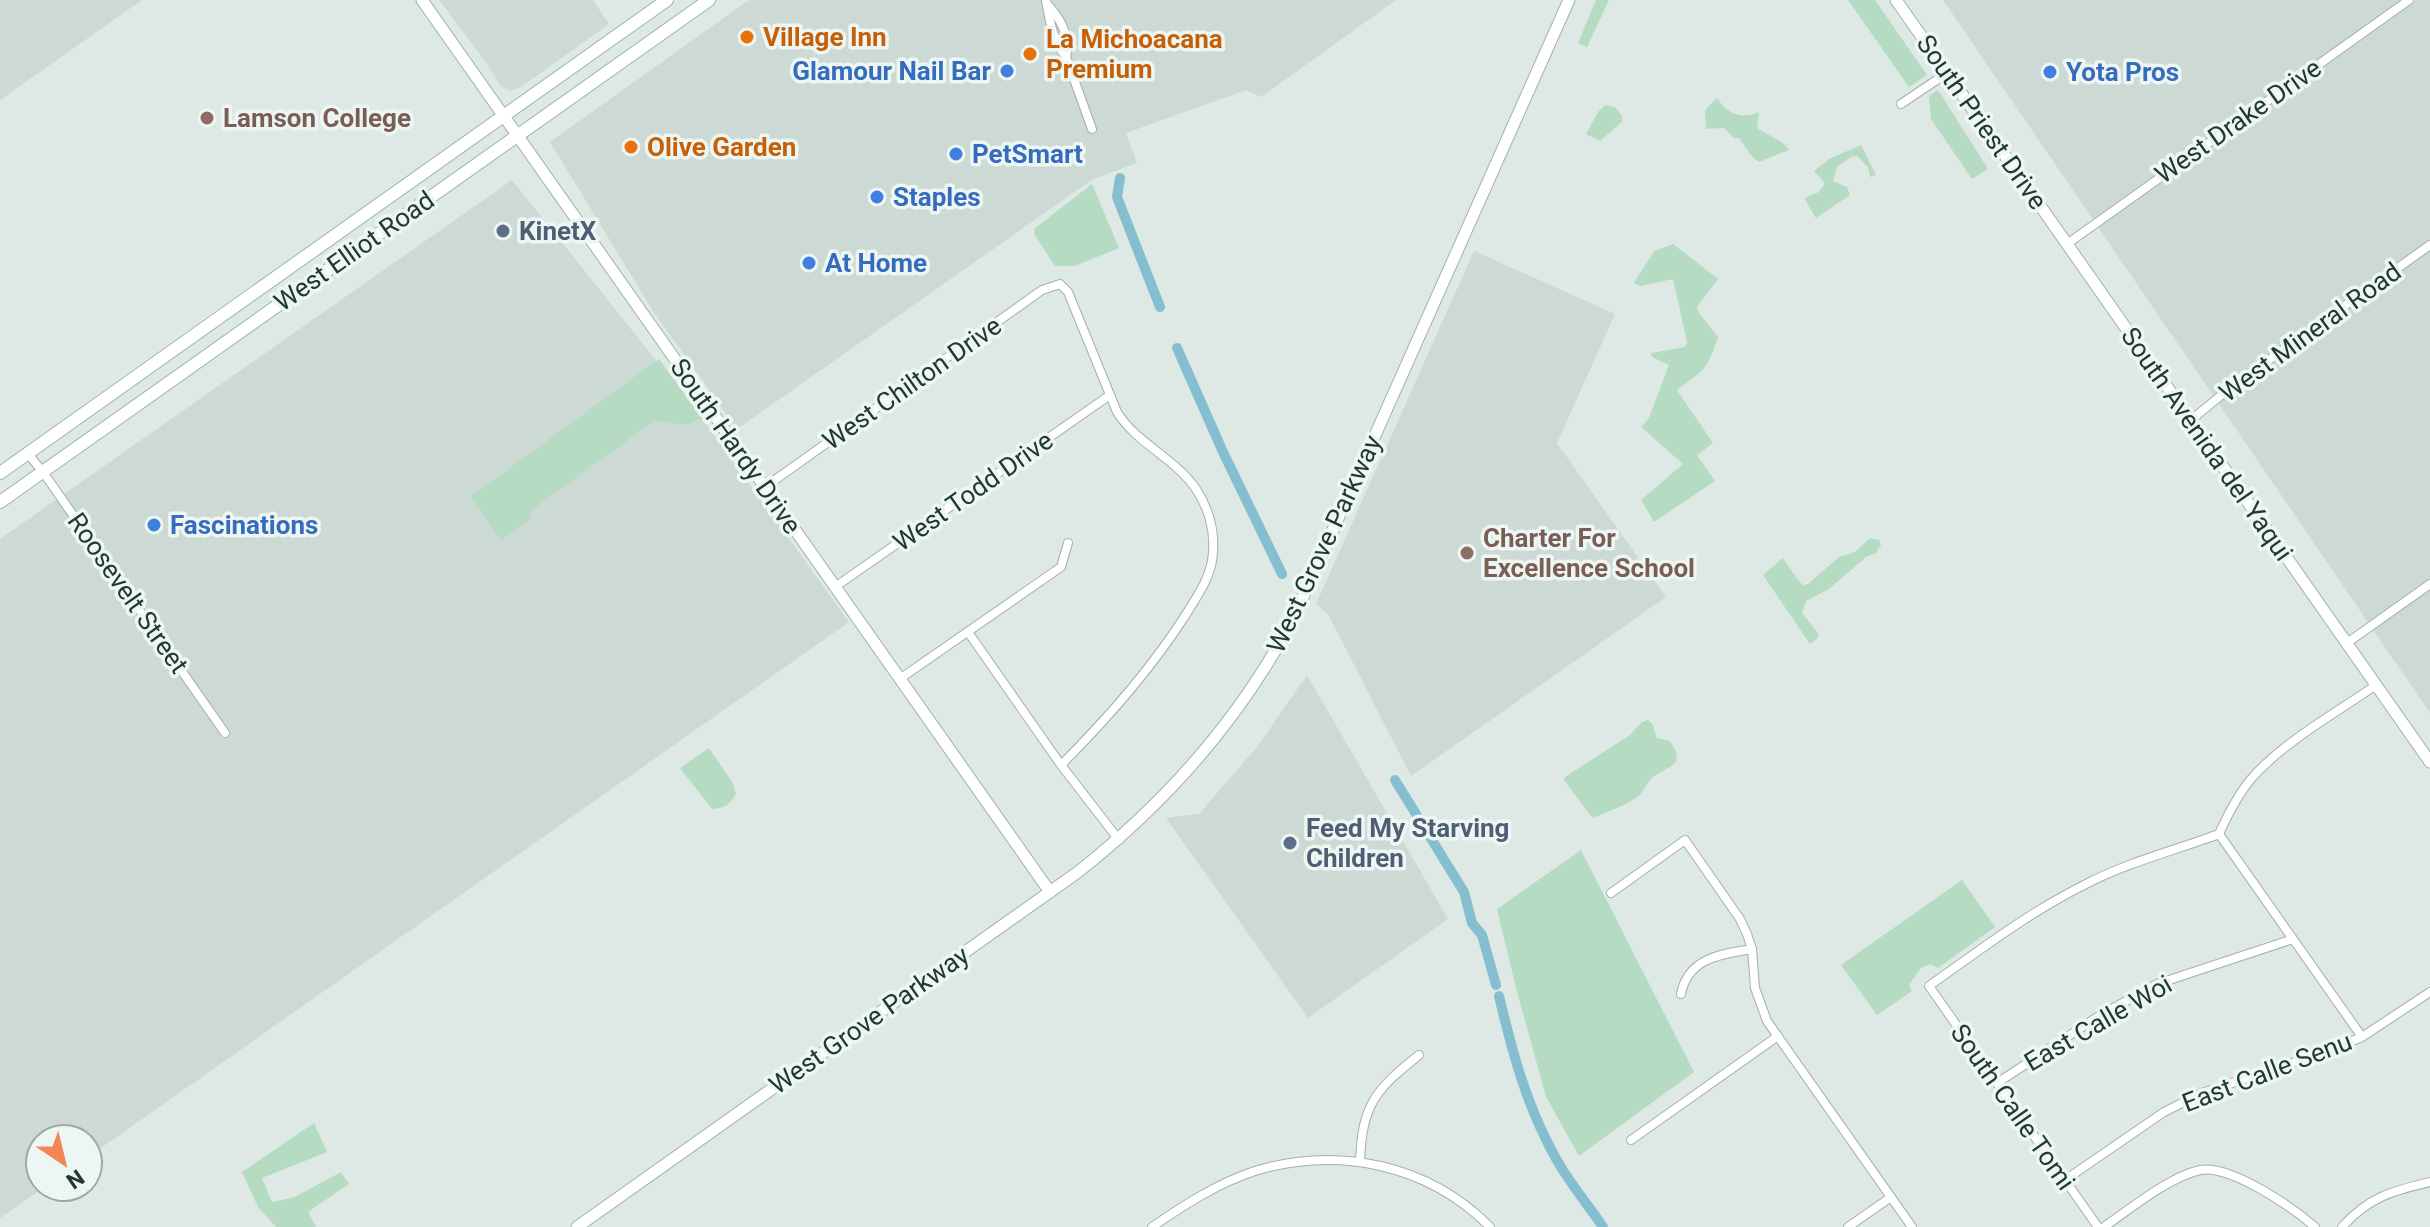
<svg xmlns="http://www.w3.org/2000/svg" width="2430" height="1227" font-family="Roboto,sans-serif">
<style>
.built{fill:#ccd9d4}
.green{fill:#b6dbc3}
.lines{fill:none;stroke-linecap:round;stroke-linejoin:round}
.canal{stroke:#85becf;stroke-width:10}
.minor-casing{stroke:#a1b1ac;stroke-width:10}
.tertiary-casing{stroke:#a1b1ac;stroke-width:13}
.secondary-casing{stroke:#9db5ae;stroke-width:14}
.minor{stroke:#fff;stroke-width:8}
.tertiary{stroke:#fff;stroke-width:11}
.secondary{stroke:#fff;stroke-width:12}
.food-dot{fill:#e8710a;stroke:#eef6f3;stroke-width:3}
.shop-dot{fill:#3f7fe0;stroke:#eef6f3;stroke-width:3}
.education-dot{fill:#8d6e63;stroke:#eef6f3;stroke-width:3}
.service-dot{fill:#5c6f8a;stroke:#eef6f3;stroke-width:3}
.labels{text-anchor:middle;dominant-baseline:central;stroke-width:7;stroke-linejoin:round;paint-order:stroke}
.food-label{font-size:26px;font-weight:bold;fill:#c56008;stroke:#eef6f3;text-anchor:start}
.shop-label{font-size:26px;font-weight:bold;fill:#366cbe;stroke:#eef6f3;text-anchor:start}
.education-label{font-size:26px;font-weight:bold;fill:#785e54;stroke:#eef6f3;text-anchor:start}
.street-label{font-size:26px;fill:#203934;stroke:#eef6f3}
.service-label{font-size:26px;font-weight:bold;fill:#4e5e75;stroke:#eef6f3;text-anchor:start}
</style>
<rect width="100%" height="100%" fill="#dee9e5"/>
<g class="built">
<polygon points="0,0 142,0 0,100"/>
<polygon points="439,0 593,0 609,24 521,87 510,91 500,86 488,65"/>
<polygon points="749,0 1396,0 1261,97 1246,90 1126,133 1137,163 1093,179 737,429 653,311 550,142"/>
<polygon points="1943,0 2430,0 2430,713"/>
<polygon points="512,180 702,418 849,622 88,1157 88,1139 40,1139 40,1187 44,1187 0,1218 0,539"/>
<polygon points="1474,251 1615,314 1557,443 1666,597 1411,776 1328,614 1316,604"/>
<polygon points="1307,675 1448,919 1308,1018 1166,818 1199,814 1257,747"/>
</g>
<g class="green">
<polygon points="1596,0 1609,0 1587,47 1578,43"/>
<polygon points="1848,0 1875,0 1927,75 1909,87"/>
<polygon points="1938,90 1988,169 1972,179 1931,119 1929,96"/>
<path d="M1717,98c11,16 24,22 42,14l-2,16 26,15 6,7 -30,12 -6,-4 -14,-20h-5l-10,-10 -18,1 -1,-19z"/>
<polygon points="1606,105 1615,107 1622,116 1622,122 1600,141 1586,134 1598,112"/>
<polygon points="1861,145 1876,175 1870,177 1868,167 1857,156 1851,157 1837,167 1833,181 1847,187 1850,195 1816,218 1804,198 1819,192 1825,183 1814,171 1829,159"/>
<polygon points="1092,184 1119,248 1075,266 1055,266 1034,234 1034,229"/>
<path d="M1673,244l45,35 -21,28 2,6 19,24c-12,35 -13,32 -41,53l36,53 -16,12 18,26 -61,41 -13,-22 42,-36 -42,-37 8,-9 20,-53 -17,-8 -1,-4 34,-6 2,-5 -14,-63 -32,7 -7,-3 20,-32z"/>
<polygon points="659,359 702,418 685,425 654,421 529,512 531,519 501,540 470,497"/>
<path d="M1870,538l9,2 2,5 -5,8 -10,4 -37,32 -23,12 -4,12 16,20v5l-8,6 -47,-69 20,-17c4,6 16,24 20,27l5,-1 31,-27 16,-5z"/>
<path d="M1648,720l4,3 5,15 13,3c17,26 -2,24 -18,37 -7,6 -8,15 -16,20 -12,8 -28,13 -42,20l-4,-3 -26,-35 1,-3 65,-42 12,-13z"/>
<path d="M709,748l23,34 4,11c-4,11 -13,16 -24,16l-32,-41z"/>
<polygon points="1581,850 1694,1072 1579,1156 1546,1097 1516,988 1497,909"/>
<polygon points="1962,880 1995,927 1938,968 1931,964 1921,968 1909,985 1912,991 1877,1015 1841,965"/>
<polygon points="314,1123 327,1152 262,1178 272,1202 295,1197 341,1172 349,1184 308,1212 316,1227 276,1227 258,1207 242,1172"/>
</g>
<g class="lines">
<g class="canal">
<polyline points="1120,178 1117,197 1160,307"/>
<polyline points="1177,348 1223,452 1282,574"/>
<polyline points="1395,780 1464,892 1472,923 1482,935 1496,985"/>
<path d="M1499,996c13,55 27,108 55,159 13,25 33,48 49,72"/>
</g>
<g class="minor-casing">
<g id="minor">
<path d="M1046,0c4,21 6,40 20,57l26,72"/>
<path d="M1047,4c13,14 24,33 19,53"/>
<polyline points="1901,104 1947,73"/>
<polyline points="2067,244 2409,0"/>
<polyline points="2191,420 2235,384 2430,245"/>
<polyline points="28,454 43,472 225,733"/>
<path d="M765,487l277,-197 18,-6 8,8 49,120c20,32 58,46 79,77 12,18 19,41 17,63 -1,25 -17,46 -30,67 -35,54 -76,100 -122,146"/>
<polyline points="835,587 1110,395"/>
<polyline points="968,632 1061,765 1119,840"/>
<polyline points="2347,643 2430,584"/>
<polyline points="901,678 1061,567 1068,543"/>
<polyline points="2219,834 2362,1037"/>
<polyline points="1611,893 1685,840 1740,919 1747,934 1752,949 1755,988 1767,1021 1912,1227"/>
<path d="M1681,994c7,-36 40,-40 71,-45"/>
<polyline points="1997,1083 2099,1016 2157,984 2293,939"/>
<polyline points="1631,1140 1778,1036"/>
<path d="M1360,1162c2,-57 15,-72 59,-107"/>
<polyline points="2065,1180 2164,1112 2202,1093 2320,1054 2362,1037 2430,992"/>
<path d="M1152,1227c32,-22 66,-44 103,-56 83,-25 173,-7 235,56"/>
<polyline points="1848,1227 1891,1197"/>
<path d="M2098,1227l-169,-241c52,-37 102,-75 159,-103 41,-21 88,-33 131,-49 9,-20 18,-38 32,-55 32,-37 85,-66 125,-94"/>
<path d="M2104,1227c26,-18 65,-50 96,-57 30,-6 92,37 115,57"/>
<path d="M2342,1227c27,-30 50,-36 88,-45"/>
</g>
</g>
<g class="tertiary-casing">
<g id="tertiary">
<polyline points="422,0 1050,892"/>
<polyline points="1896,0 2430,762"/>
<path d="M577,1227l501,-355c90,-71 164,-155 217,-257l274,-615"/>
</g>
</g>
<g class="secondary-casing">
<g id="secondary">
<polyline points="0,473 667,0"/>
<polyline points="0,502 709,0"/>
</g>
</g>
<use href="#minor" class="minor"/>
<use href="#tertiary" class="tertiary"/>
<use href="#secondary" class="secondary"/>
</g>
<g class="food-dot">
<circle cx="747" cy="37" r="8"/>
<circle cx="1030" cy="54" r="8"/>
<circle cx="631" cy="147" r="8"/>
</g>
<g class="shop-dot">
<circle cx="1007" cy="71" r="8"/>
<circle cx="2050" cy="72" r="8"/>
<circle cx="956" cy="154" r="8"/>
<circle cx="877" cy="197" r="8"/>
<circle cx="809" cy="263" r="8"/>
<circle cx="154" cy="525" r="8"/>
</g>
<g class="education-dot">
<circle cx="207" cy="118" r="8"/>
<circle cx="1467" cy="553" r="8"/>
</g>
<g class="service-dot">
<circle cx="503" cy="231" r="8"/>
<circle cx="1290" cy="843" r="8"/>
</g>
<g class="labels">
<g class="food-label">
<text x="763" y="37">Village Inn</text>
<text x="1046" y="39">La Michoacana<tspan x="1046" dy="30">Premium</tspan></text>
<text x="647" y="147">Olive Garden</text>
</g>
<g class="shop-label">
<text x="991" y="71" text-anchor="end">Glamour Nail Bar</text>
<text x="2066" y="72">Yota Pros</text>
<text x="972" y="154">PetSmart</text>
<text x="893" y="197">Staples</text>
<text x="825" y="263">At Home</text>
<text x="170" y="525">Fascinations</text>
</g>
<g class="education-label">
<text x="223" y="118">Lamson College</text>
<text x="1483" y="538">Charter For<tspan x="1483" dy="30">Excellence School</tspan></text>
</g>
<g class="street-label">
<text transform="translate(2238 121) rotate(-35)">West Drake Drive</text>
<text transform="translate(1982 122) rotate(55)">South Priest Drive</text>
<text transform="translate(354 251) rotate(-35)">West Elliot Road</text>
<text transform="translate(2310 332) rotate(-36)">West Mineral Road</text>
<text transform="translate(912 383) rotate(-35)">West Chilton Drive</text>
<text transform="translate(2207 444) rotate(55)">South Avenida del Yaqui</text>
<text transform="translate(736 446) rotate(55)">South Hardy Drive</text>
<text transform="translate(973 491) rotate(-35)">West Todd Drive</text>
<text transform="translate(1324 544) rotate(-65)">West Grove Parkway</text>
<text transform="translate(128 593) rotate(55)">Roosevelt Street</text>
<text transform="translate(869 1020) rotate(-35)">West Grove Parkway</text>
<text transform="translate(2098 1023) rotate(-30)">East Calle Woi</text>
<text transform="translate(2267 1072) rotate(-21)">East Calle Senu</text>
<text transform="translate(2013 1107) rotate(55)">South Calle Tomi</text>
</g>
<g class="service-label">
<text x="519" y="231">KinetX</text>
<text x="1306" y="828">Feed My Starving<tspan x="1306" dy="30">Children</tspan></text>
</g>
</g>
<g transform="translate(64 1163) rotate(145)"><circle r="38" fill="#eef6f3" stroke="#9caaa7" stroke-width="2"/>
<path d="M0-6L14 30L0 20L-14 30Z" fill="#f18755"/>
<text y="-12" font-size="22" font-weight="bold" text-anchor="middle" fill="#203934">N</text>
</g>
</svg>
